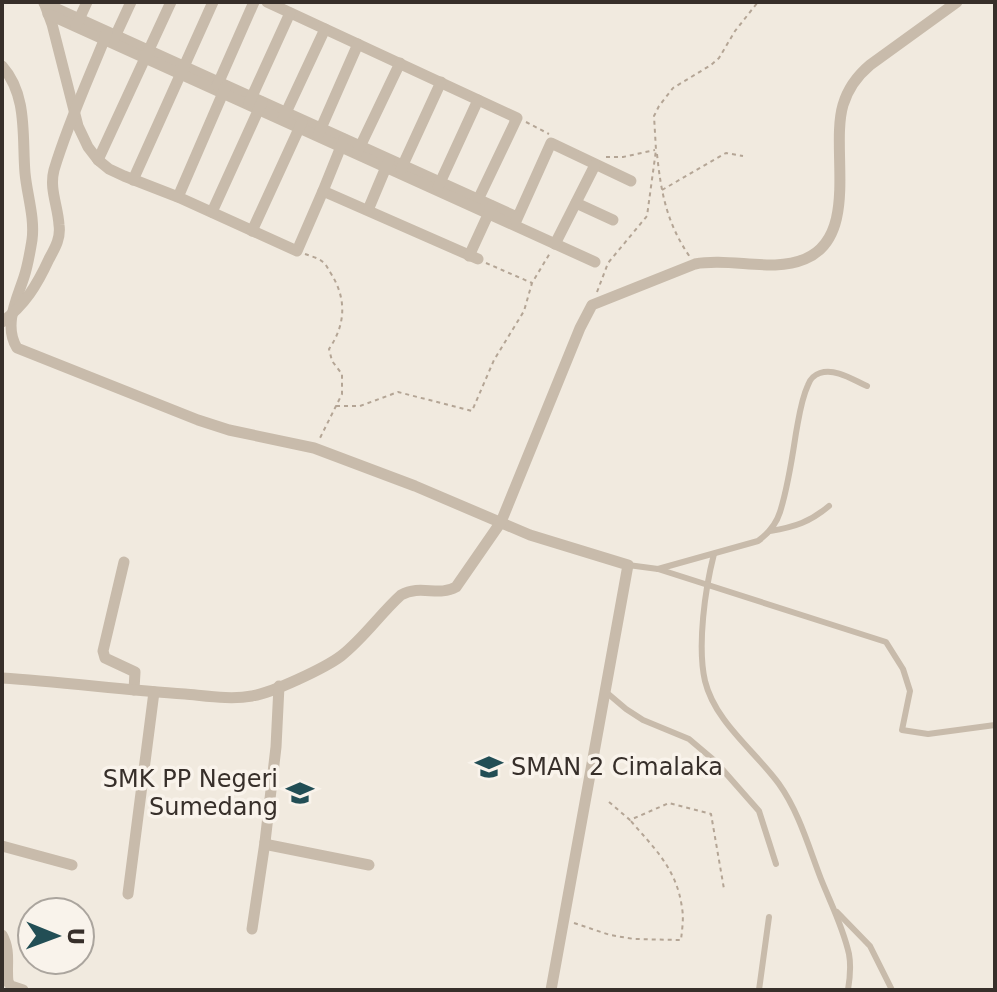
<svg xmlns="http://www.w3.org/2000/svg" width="997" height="992" font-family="'DejaVu Sans',sans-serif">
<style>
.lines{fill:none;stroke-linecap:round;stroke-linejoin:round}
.path{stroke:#b4a595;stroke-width:2;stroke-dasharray:4 4;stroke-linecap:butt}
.service{stroke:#c8bbab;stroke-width:6}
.minor{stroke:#c8bbab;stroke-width:11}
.labels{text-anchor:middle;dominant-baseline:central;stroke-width:7;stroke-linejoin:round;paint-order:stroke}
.poi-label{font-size:24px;fill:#372f2a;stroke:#f9f3eb;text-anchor:start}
</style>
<rect width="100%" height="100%" fill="#f1eadf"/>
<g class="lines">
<g class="path">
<polyline points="526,122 549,134"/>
<path d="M657,154c4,39 10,70 33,103"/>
<polyline points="606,157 623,157 655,150"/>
<polyline points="662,190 726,153 743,156"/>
<path d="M305,254c5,2 14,4 18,8 3,2 5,7 7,10 17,26 16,52 -1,77l3,12 10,13v20l-22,44"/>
<polyline points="486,263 532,283"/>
<polyline points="597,292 608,263 647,216 656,150 654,116 659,106 673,88 711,65 719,58 735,31 758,2"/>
<polyline points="336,406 360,406 398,392 472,411 494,360 524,311 532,283 550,253"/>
<polyline points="609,802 630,820 669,803 711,814 724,889"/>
<path d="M574,923l36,12 24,4 47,1c1,-10 3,-22 1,-32 -5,-39 -28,-60 -52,-88"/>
</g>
<g class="service">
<path d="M770,531c25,-4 40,-9 59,-25"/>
<path d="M714,554c-9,35 -17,92 -9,127 10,41 50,70 74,103 20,28 30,64 42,95 10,25 22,48 28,75 2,11 1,24 -1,36"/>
<polyline points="628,565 658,569 886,642 903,669 910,691 902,730 928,734 995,725"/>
<path d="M658,569l100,-28c11,-8 18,-16 22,-29 8,-25 12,-53 16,-79 3,-16 5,-33 12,-48 2,-6 6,-10 12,-12 16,-5 33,7 47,13"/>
<polyline points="606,692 626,709 643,720 689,739 715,761 759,811 776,864"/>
<polyline points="837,912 870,946 892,990"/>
<polyline points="759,990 769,917"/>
</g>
<g class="minor">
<polyline points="44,2 52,24 78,126 88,147 98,160 109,169 124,176 178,197 297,251 323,191 478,259"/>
<polyline points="267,2 517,118 475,206"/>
<polyline points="44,3 517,217"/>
<polyline points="48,14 595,262"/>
<polyline points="76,26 87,2"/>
<polyline points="113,41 131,2"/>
<path d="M2,66c26,29 20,71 23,107 2,22 10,45 7,67 -2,12 -4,25 -8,37 -7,22 -21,48 -7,71l181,72 31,10 85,18 101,38 115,49 98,30 -77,425"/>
<polyline points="217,86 254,2"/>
<polyline points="249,103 290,13"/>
<polyline points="283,119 325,29"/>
<polyline points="318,135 358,44"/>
<polyline points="357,153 400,63"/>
<polyline points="98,160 171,2"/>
<polyline points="401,169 441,82"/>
<polyline points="133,180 213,2"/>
<polyline points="438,187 478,100"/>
<polyline points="323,191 344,139"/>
<polyline points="178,197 226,86"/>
<polyline points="576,203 613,220"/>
<polyline points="368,210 389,160"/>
<polyline points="212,212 262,102"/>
<polyline points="516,221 551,143 631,181"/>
<polyline points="252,231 302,122"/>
<polyline points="555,244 595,165"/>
<polyline points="469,256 492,206"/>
<path d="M2,322c23,-17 35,-37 47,-63 6,-11 12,-21 10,-34 -1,-19 -10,-36 -5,-55 14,-47 35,-92 53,-137"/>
<polyline points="124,562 103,651 105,658 135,672 134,690"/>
<path d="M2,678c61,4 122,12 183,16 22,2 46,6 67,2 20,-3 73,-28 89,-40 23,-18 39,-42 60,-61 20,-11 37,2 55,-8l45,-65 79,-194 12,-23 103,-41c35,-7 77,9 110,-5 55,-23 25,-110 38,-154 5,-17 14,-29 27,-40l87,-63"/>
<polyline points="279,686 276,747 265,842 269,845 369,865"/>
<polyline points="2,846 72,865"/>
<polyline points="128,894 154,692"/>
<polyline points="252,929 265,842"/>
<path d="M2,935c9,16 4,30 6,47l3,4 12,4"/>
</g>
</g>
<defs>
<g id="school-bare" transform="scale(2.16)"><path d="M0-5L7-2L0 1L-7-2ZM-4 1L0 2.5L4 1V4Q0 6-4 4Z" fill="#224e55" stroke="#f9f3eb" stroke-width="2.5" paint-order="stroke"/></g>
</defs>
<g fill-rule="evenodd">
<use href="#school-bare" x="489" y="767"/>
<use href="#school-bare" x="300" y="793"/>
</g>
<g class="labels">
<g class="poi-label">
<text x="511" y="767">SMAN 2 Cimalaka</text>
<text x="278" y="779" text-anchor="end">SMK PP Negeri<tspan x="278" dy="28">Sumedang</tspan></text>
</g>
</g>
<rect width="997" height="992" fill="none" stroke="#372f2a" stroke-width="8"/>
<g transform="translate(56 936) rotate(91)"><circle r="38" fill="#f9f3eb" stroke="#aba59e" stroke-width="2"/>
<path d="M0-6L14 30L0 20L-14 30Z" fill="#224e55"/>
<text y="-12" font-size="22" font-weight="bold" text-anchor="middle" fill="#372f2a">U</text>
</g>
</svg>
